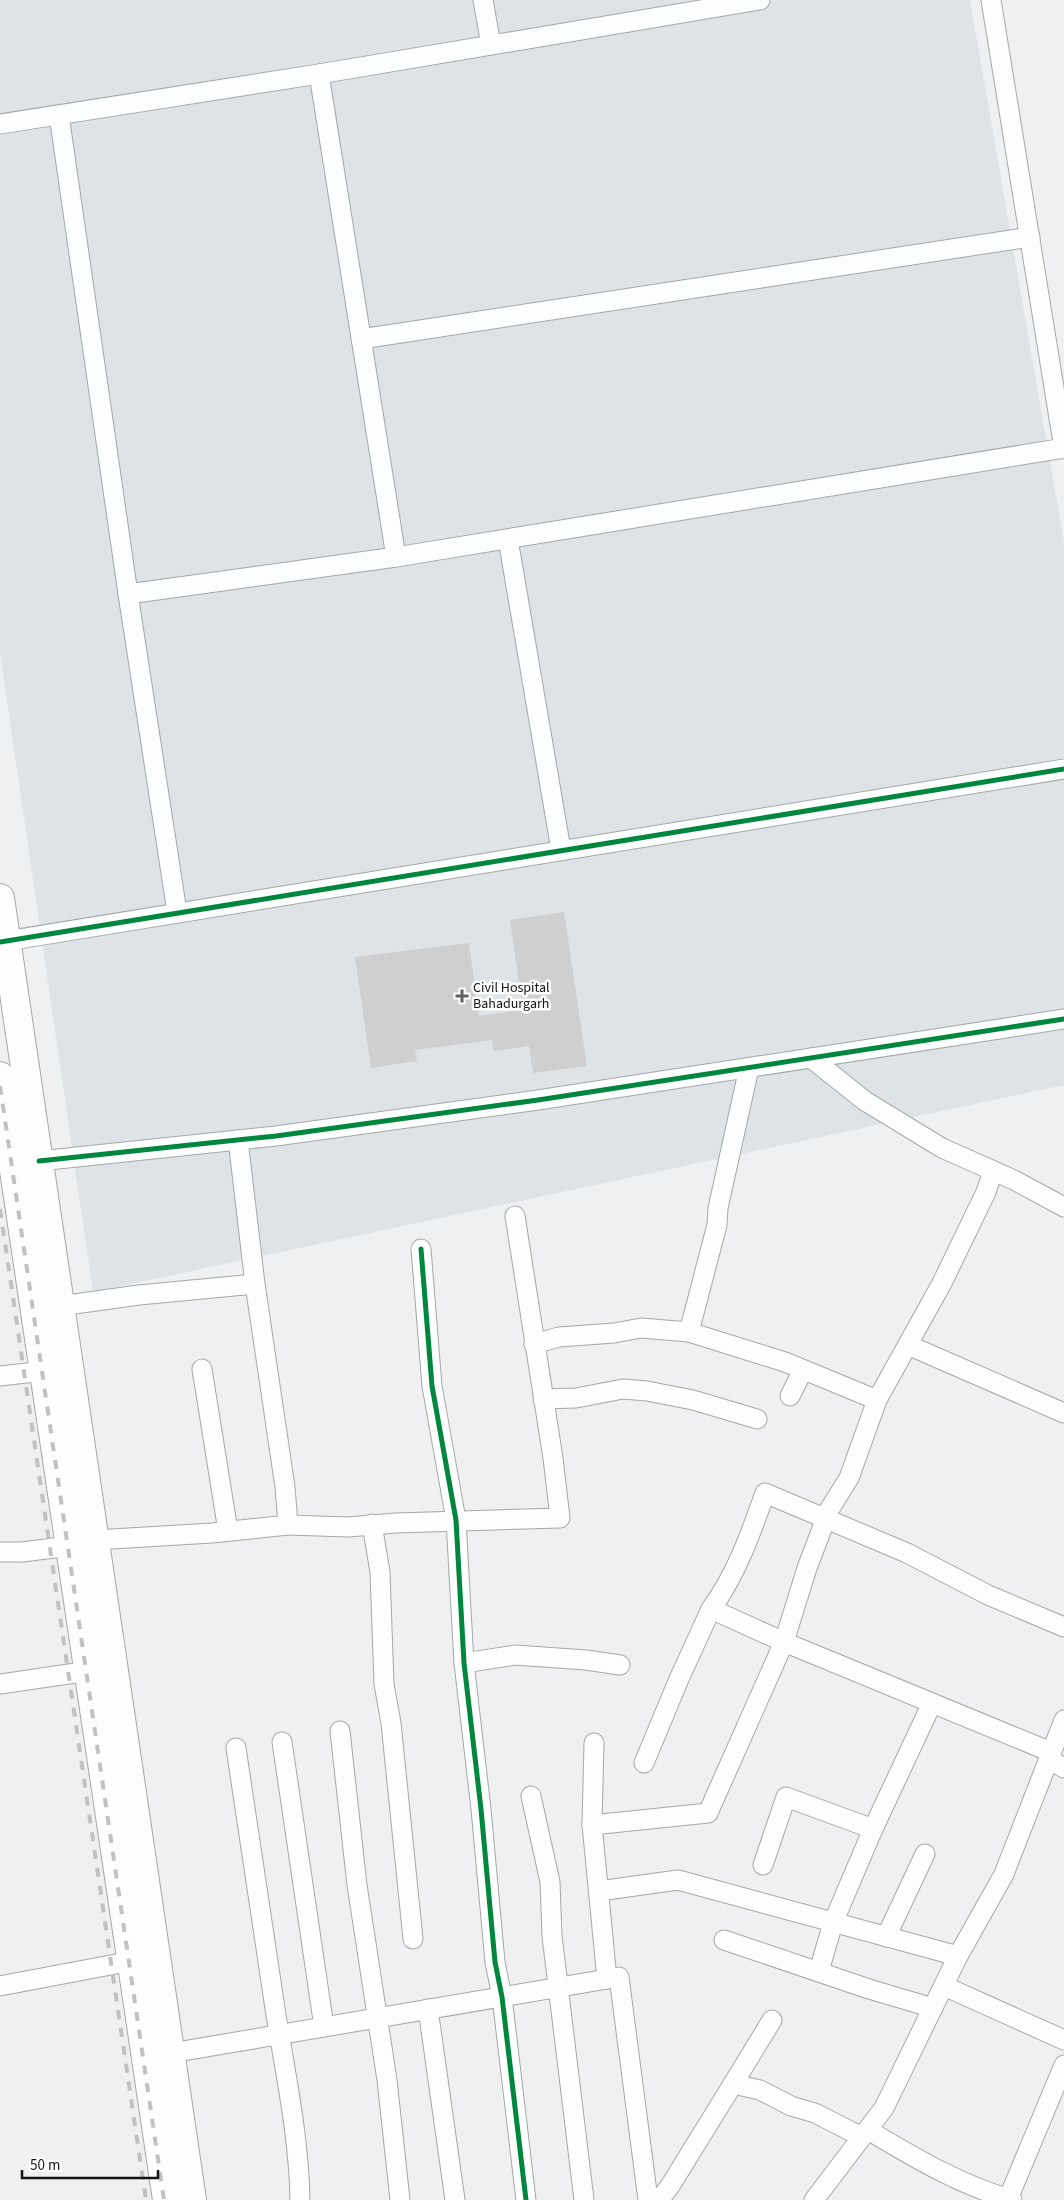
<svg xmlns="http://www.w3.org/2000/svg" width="1064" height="2200" font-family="'Source Sans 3',sans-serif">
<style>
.built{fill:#dee3e8}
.building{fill:#cfcfcf}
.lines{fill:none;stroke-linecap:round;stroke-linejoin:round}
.street-casing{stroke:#a5a7a8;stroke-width:21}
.primary-casing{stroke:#a5a7a8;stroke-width:30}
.street{stroke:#fcfdfd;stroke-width:19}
.primary{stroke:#fcfdfd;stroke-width:28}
.rail{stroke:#c0c1c1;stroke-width:4;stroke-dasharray:9 9;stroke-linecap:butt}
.cycleway-casing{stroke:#fff;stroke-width:8}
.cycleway{stroke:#00873e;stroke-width:5}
.poi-dot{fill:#606263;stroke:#fff;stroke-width:2}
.labels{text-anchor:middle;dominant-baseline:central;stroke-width:5;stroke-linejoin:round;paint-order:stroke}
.poi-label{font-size:14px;fill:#141516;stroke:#fff;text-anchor:start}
</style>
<rect width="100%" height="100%" fill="#eef0f1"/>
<polygon class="built" points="0,0 970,0 1064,542 1064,1085 93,1292 0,653"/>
<polygon class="building" points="564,912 587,1066 533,1073 529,1046 493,1051 492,1040 415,1050 417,1061 371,1068 355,957 469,943 479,1016 523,1010 510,920"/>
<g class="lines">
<g class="street-casing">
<g id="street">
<polyline points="483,0 491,45"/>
<polyline points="991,0 1064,449"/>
<polyline points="319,74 396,557"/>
<polyline points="59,115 128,594 177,912"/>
<polyline points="0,124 319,74 760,0"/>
<polyline points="361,339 1030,237"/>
<polyline points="508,539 561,850"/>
<polyline points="128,594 396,557 1064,448"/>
<polyline points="0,942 1064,769"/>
<polyline points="811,1058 865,1101 942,1148 1014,1180 1064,1207"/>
<polyline points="238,1140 255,1284"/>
<polyline points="39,1161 276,1136 538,1100 1064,1019"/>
<polyline points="421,1249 432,1386 456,1520 464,1663 481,1809 495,1962 502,1997 526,2200"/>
<polyline points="689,1332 717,1225 718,1208 749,1068"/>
<polyline points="534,1344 559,1337 614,1333 641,1328 689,1332 785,1362 877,1400"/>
<polyline points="908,1345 1064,1413"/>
<polyline points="202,1369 228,1531"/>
<polyline points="0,1376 44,1371"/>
<polyline points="790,1396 803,1370"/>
<polyline points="543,1399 576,1398 623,1389 647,1391 693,1400 757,1419"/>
<polyline points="372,1524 380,1572 384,1684 391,1723 413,1939"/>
<polyline points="288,1525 348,1527 396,1523 560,1518 553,1458 515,1216"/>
<polyline points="0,1552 22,1552 70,1546 95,1540 212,1533 288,1525 285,1487 255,1284 139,1295 60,1306"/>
<path d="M711,1609c25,-34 40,-76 54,-116l142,60 81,42 76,32"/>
<polyline points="464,1663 515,1655 586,1660 620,1665"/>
<polyline points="0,1684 89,1671"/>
<polyline points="340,1731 357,1885 387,2080 400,2200"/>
<polyline points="282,1742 324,2027"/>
<path d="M236,1748c13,89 26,178 40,267 10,61 23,123 24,185"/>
<polyline points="1049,1759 1064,1768"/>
<polyline points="644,1763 679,1679 711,1609 784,1642 807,1568 829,1510 849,1478 877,1400 942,1283 986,1192 993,1171"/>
<polyline points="531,1796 550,1882 552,1936 584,2200"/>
<polyline points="592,1825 594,1743"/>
<polyline points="763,1865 786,1797 873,1829 932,1703"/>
<polyline points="599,1891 678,1880 958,1956"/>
<polyline points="886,1937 925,1854"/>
<polyline points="724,1940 869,1989 933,2008"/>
<polyline points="819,1971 833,1923 873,1829"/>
<polyline points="607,1979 592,1825 708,1813 784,1642 1051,1752"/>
<polyline points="0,1986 132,1961"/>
<polyline points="944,1986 1064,2040"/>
<polyline points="428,2009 455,2200"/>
<polyline points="159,2055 619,1977 648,2200"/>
<polyline points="733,2084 772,2020"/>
<path d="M868,2130c47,28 90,54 144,70"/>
<polyline points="1008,2199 1064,2065"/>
<polyline points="659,2200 670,2186 733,2084 760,2090 791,2106 815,2113 862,2137"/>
<polyline points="814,2200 884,2108 958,1956 1004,1874 1064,1720"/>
</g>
</g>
<g class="primary-casing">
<g id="primary">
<polyline points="0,898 192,2200"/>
<polyline points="0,1076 167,2200"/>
</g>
</g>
<use href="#street" class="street"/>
<use href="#primary" class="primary"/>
<g class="rail">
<polyline points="0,1086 164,2200"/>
<polyline points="0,1209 146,2200"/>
</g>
<g class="cycleway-casing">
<g id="cycleway">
<polyline points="0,942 1064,769"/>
<polyline points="39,1161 276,1136 538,1100 1064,1019"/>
<polyline points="421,1249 432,1386 456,1520 464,1663 481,1809 495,1962 502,1997 526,2200"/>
</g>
</g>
<use href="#cycleway" class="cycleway"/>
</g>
<path class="poi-dot" d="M459.5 988.5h5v5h5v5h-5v5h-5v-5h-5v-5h5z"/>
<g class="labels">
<g class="poi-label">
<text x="473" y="988">Civil Hospital<tspan x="473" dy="16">Bahadurgarh</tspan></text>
</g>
</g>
<path d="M22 2170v8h136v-8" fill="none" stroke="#141516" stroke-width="2.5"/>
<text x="30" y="2170" font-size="15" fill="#141516" stroke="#ffffff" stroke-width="4" paint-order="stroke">50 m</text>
</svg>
